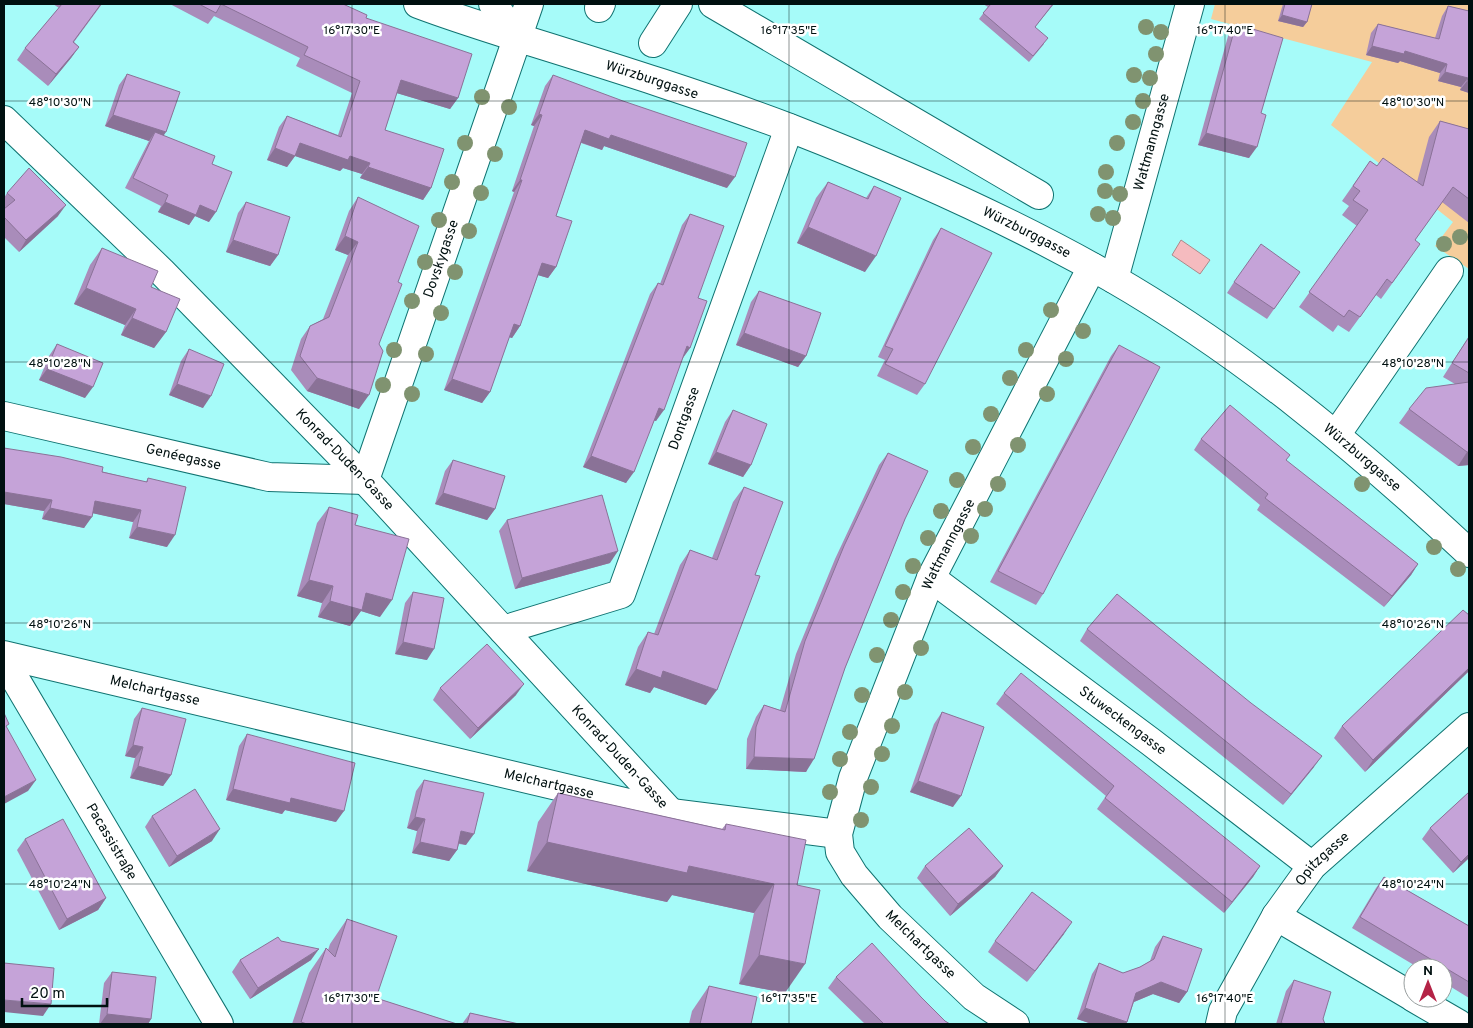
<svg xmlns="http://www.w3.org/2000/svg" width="1473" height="1028" font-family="Overpass,sans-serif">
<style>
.green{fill:#f5cd9b}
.water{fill:#f5bbbf;stroke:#ac888a}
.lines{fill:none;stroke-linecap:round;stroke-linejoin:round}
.minor-casing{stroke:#107371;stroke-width:30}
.minor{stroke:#fff;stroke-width:28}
.tree{fill:#809370}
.wall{fill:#a98cba}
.shaded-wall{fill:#8a7297}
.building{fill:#c5a3d8;stroke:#8a7297}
.ticks{fill:none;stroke:#001010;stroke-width:1;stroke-opacity:0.45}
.labels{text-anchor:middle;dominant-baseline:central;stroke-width:5;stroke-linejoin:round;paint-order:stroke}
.street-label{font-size:14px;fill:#001010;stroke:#fff}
.ticks-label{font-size:12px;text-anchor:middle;fill:#001010;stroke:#fff;stroke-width:5;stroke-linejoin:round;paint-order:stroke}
</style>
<rect width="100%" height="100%" fill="#a6fbf9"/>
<polygon class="green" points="1215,4 1469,4 1469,269 1435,246 1453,222 1331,125 1372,62 1211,19"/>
<polygon class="water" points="1181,240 1210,260 1200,274 1172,255"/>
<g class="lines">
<g class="minor-casing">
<g id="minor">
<path id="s1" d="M418,4c37,14 76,26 114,38 87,27 173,54 258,86 110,43 219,91 322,150 130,75 248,173 357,275"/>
<polyline points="493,4 517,37"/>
<polyline points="713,4 1039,195"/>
<polyline points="599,8 601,4"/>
<polyline points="653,43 678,4"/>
<path id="s2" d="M4,120l157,151 204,209 306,333"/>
<path id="s3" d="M1114,279l76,-275"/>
<path id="s4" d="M4,416l265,61 96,3 164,-476"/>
<polyline points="1336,435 1449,271"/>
<path id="s5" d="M931,578l220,164 161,124"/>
<path id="s6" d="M503,630l118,-36 168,-466"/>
<path id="s7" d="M4,655l667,158 167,21"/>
<path id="s8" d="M4,660l215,364"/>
<polyline points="1276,916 1413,997"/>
<polyline points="1414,998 1459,1024"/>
<path id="s9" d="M1015,1024l-41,-27 -84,-80 -36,-42 -14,-23 -2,-18 15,-56 78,-200 161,-311"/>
<path id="s10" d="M1220,1024l3,-13 53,-95 36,-50 157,-139"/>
</g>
</g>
<use href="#minor" class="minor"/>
</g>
<g class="tree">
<circle cx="1146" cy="27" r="8"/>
<circle cx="1161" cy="32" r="8"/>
<circle cx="1156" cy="54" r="8"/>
<circle cx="1134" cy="75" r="8"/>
<circle cx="1150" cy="78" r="8"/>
<circle cx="482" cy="97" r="8"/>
<circle cx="1143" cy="101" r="8"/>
<circle cx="509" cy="107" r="8"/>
<circle cx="1133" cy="122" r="8"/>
<circle cx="465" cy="143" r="8"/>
<circle cx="1117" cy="143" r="8"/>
<circle cx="495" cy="154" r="8"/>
<circle cx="1106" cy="172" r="8"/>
<circle cx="452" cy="182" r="8"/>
<circle cx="1105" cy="191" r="8"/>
<circle cx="481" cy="193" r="8"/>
<circle cx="1120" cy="194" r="8"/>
<circle cx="1098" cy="214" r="8"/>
<circle cx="1113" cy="218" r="8"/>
<circle cx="439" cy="220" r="8"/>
<circle cx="469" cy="231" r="8"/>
<circle cx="1460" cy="237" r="8"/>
<circle cx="1444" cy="244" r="8"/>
<circle cx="425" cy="262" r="8"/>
<circle cx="455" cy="272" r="8"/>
<circle cx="412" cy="301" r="8"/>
<circle cx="1051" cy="310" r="8"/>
<circle cx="441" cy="313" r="8"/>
<circle cx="1083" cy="331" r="8"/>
<circle cx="394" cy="350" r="8"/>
<circle cx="1026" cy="350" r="8"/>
<circle cx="426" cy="354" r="8"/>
<circle cx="1066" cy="359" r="8"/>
<circle cx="1010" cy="378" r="8"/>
<circle cx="383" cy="385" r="8"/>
<circle cx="412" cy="394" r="8"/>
<circle cx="1047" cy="394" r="8"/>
<circle cx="991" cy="414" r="8"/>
<circle cx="1018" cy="445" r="8"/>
<circle cx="973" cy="447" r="8"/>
<circle cx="957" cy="480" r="8"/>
<circle cx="998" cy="484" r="8"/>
<circle cx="1362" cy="484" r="8"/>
<circle cx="985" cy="509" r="8"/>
<circle cx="941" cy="511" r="8"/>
<circle cx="971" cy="536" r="8"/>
<circle cx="928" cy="538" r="8"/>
<circle cx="1434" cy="547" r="8"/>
<circle cx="913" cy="566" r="8"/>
<circle cx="1458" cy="569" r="8"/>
<circle cx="903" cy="592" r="8"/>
<circle cx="891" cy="620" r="8"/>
<circle cx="921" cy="648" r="8"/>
<circle cx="877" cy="655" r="8"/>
<circle cx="905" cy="692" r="8"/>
<circle cx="862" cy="695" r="8"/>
<circle cx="892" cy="726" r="8"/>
<circle cx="850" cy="732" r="8"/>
<circle cx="882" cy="754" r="8"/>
<circle cx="840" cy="759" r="8"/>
<circle cx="871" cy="787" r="8"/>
<circle cx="830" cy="792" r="8"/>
<circle cx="861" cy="820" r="8"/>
</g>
<g class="wall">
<polygon points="53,4 102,4 74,42 79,47 71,58 48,86 17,60 25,48 59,8"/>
<polygon points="170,4 343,4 366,18 458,98 450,109 397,93 385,130 431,188 423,200 360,178 362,174 343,168 340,171 295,156 287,167 267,160 279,127 287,116 338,135 352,93 296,66 300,58 214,16 208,24"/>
<polygon points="983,4 1054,4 1035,27 1044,44 1029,62 979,19 988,7"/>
<polygon points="1283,4 1312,4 1307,22 1303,27 1278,21"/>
<polygon points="1448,6 1469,11 1469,93 1460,90 1461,87 1438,81 1440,73 1400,61 1398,63 1366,55 1371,33 1378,24 1435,38 1442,16"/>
<polygon points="1236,24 1261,113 1249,158 1198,145 1228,36"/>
<polygon points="127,74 164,136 212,164 209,222 195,216 189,225 158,212 161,206 125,188 149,141 105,126 119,85"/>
<polygon points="553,75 727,188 604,146 602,150 581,143 556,216 556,267 548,278 538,275 520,326 512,338 509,337 490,392 482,403 444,390 514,192 512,191 534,126 531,125 545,86"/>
<polygon points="1440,121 1469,129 1469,223 1442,202 1415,240 1409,260 1381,299 1376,295 1349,332 1338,325 1333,332 1299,307 1357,226 1342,215 1349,206 1342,201 1370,161 1377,166 1417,182 1429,137"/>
<polygon points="828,182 866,198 874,186 865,272 797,243 816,198"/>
<polygon points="7,193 58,216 19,252 4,237 4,198"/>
<polygon points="358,197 398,282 359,409 307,391 291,370 301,339 310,326 323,319 348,255 335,250 349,211"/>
<polygon points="246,202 278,255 270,266 226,252 238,213"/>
<polygon points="690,214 698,298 690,348 683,358 656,421 654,421 626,483 583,467 650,294 658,283 660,284 682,225"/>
<polygon points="941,228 925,384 917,395 877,376 885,360 878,357 933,240"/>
<polygon points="102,248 151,287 166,332 154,348 121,335 125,325 74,304 90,265"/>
<polygon points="1300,272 1267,319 1227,293 1234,282"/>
<polygon points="759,291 806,356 798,367 736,345 751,302"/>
<polygon points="1469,336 1469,465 1458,466 1399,423 1409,409 1455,384 1443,377"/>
<polygon points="57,344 85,398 39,380 49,356"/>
<polygon points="1119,345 1043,594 1036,605 990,582 1111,356"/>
<polygon points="189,349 203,408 169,395 181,361"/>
<polygon points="733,410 751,465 743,477 708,464 725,422"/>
<polygon points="1201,439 1286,461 1418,564 1411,575 1384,607 1257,510 1260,505 1194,450"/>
<polygon points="4,448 146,482 148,478 167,547 129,538 133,522 93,513 84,528 42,519 44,511 4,504"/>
<polygon points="888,453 905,519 845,668 806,772 746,769 747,739 756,717 764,705 780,710 796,654 835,559 879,465"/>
<polygon points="453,460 495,509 487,520 435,504 445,471"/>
<polygon points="744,487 706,705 654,687 650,693 625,685 638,647 648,632 654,634 680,565 690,550 712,558 733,502"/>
<polygon points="329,507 355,525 380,617 361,611 350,626 318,617 322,603 297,596 317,523"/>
<polygon points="507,520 610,563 515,589 499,531"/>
<polygon points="413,592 427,660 395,654 405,603"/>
<polygon points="1469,615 1469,671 1365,772 1334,738 1342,726"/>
<polygon points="1087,629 1314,767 1283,805 1080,641"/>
<polygon points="440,688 516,695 470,739 433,700"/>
<polygon points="1004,693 1260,866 1253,877 1224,913 1097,809 1106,796 996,704"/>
<polygon points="142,708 171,775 163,786 130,778 135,758 125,756 134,719"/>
<polygon points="942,712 953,807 910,792 934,724"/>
<polygon points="247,734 336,822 285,810 282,814 226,800 239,746"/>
<polygon points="424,780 466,845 459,844 457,850 449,861 412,853 417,831 407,828 416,791"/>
<polygon points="1469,792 1469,858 1453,873 1422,839 1430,828"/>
<polygon points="558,793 722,829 726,824 797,885 785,993 739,984 754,913 672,895 667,902 527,871 538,822"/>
<polygon points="152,816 212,841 169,867 145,827"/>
<polygon points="25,839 106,898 98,910 59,930 17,850"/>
<polygon points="925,866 1003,866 995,877 950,916 917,878"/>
<polygon points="1384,877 1469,926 1469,998 1443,982 1443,968 1419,968 1352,928 1376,888"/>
<polygon points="347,919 376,998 457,1024 292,1024 309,973 326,948 328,950 330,944"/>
<polygon points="1064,934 1027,982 988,952 995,941"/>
<polygon points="1163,936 1187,992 1179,1003 1153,994 1134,1002 1127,1022 1126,1024 1092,1024 1077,1019 1092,974 1099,963 1123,973 1140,967 1150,961 1155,947"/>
<polygon points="281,941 311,960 250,999 232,972 240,960"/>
<polygon points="112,972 151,1019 148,1024 99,1024 104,983"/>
<polygon points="836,977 921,997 945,1021 950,1024 865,1024 828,988"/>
<polygon points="1294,980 1323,1019 1325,1024 1276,1024 1286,991"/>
<polygon points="709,986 751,1024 689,1024 692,1011"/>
<polygon points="470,1013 519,1024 462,1024"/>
</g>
<g class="shaded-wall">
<polygon points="1282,15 1307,22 1303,27 1278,21"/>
<polygon points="1372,46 1405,51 1447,64 1440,73 1400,61 1398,63 1366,55"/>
<polygon points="79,47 71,58 48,86 56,74"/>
<polygon points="1445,72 1468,78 1461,87 1438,81"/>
<polygon points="401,80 458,98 450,109 393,92"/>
<polygon points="1467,81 1469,82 1469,93 1460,90"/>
<polygon points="539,114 542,115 534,126 531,125"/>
<polygon points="113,115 166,132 158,144 155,132 149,141 105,126"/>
<polygon points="585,130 611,135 735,177 727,188 604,146 602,150 577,141"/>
<polygon points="1206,133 1257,147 1249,158 1198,145"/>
<polygon points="300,143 350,156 370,163 362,174 343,168 340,171 292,155"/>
<polygon points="275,148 295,156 287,167 267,160"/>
<polygon points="368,167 431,188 423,200 360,178"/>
<polygon points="520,180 522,180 514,192 512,191"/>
<polygon points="165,202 200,205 216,212 209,222 195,216 189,225 158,212"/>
<polygon points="66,205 58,216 19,252 26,240"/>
<polygon points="808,227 876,256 865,272 797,243"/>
<polygon points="345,236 358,242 348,255 335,250"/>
<polygon points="233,240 278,255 270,266 226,252"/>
<polygon points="542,263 556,267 548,278 534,274"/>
<polygon points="86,288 136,309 125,325 74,304"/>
<polygon points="132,318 166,332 154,348 121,335"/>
<polygon points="514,324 520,326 512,338 506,336"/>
<polygon points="744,333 806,356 798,367 736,345"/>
<polygon points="687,346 690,348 682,359"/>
<polygon points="47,369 93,387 85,398 39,380"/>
<polygon points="317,378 369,395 359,409 307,391"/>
<polygon points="452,379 490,392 482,403 444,390"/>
<polygon points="177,384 211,396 203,408 169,395"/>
<polygon points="659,408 664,410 656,421 651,419"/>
<polygon points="716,452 751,465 743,477 708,464"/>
<polygon points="1467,452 1469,452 1469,465 1458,466"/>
<polygon points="591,456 634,472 626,483 583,467"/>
<polygon points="4,492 52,500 44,511 4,504"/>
<polygon points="443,493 495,509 487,520 435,504"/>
<polygon points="95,501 141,510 133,522 87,512"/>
<polygon points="50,508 92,517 84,528 42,519"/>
<polygon points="137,527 175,535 167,547 129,538"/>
<polygon points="618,551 610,563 515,589 522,578"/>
<polygon points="1418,564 1411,575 1384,607 1392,596"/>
<polygon points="309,580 333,586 322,603 297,596"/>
<polygon points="366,593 392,600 380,617 361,611 350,626 318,617 330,601"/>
<polygon points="403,642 434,649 427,660 395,654"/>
<polygon points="1469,668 1469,671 1365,772 1373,760"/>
<polygon points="636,669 663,671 717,690 706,705 654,687 650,693 625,685"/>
<polygon points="524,684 516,695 470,739 478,728"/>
<polygon points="133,745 143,747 135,758 125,756"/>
<polygon points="1322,756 1314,767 1283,805 1291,794"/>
<polygon points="754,757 814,759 806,772 746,769"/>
<polygon points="138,766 171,775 163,786 130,778"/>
<polygon points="36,780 28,791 4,804 4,797"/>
<polygon points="918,781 961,796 953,807 910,792"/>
<polygon points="233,789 291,798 344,811 336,822 285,810 282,814 226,800"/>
<polygon points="415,817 425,819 417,831 407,828"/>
<polygon points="220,829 212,841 169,867 177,856"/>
<polygon points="461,831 474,834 466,845 454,842"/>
<polygon points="420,842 457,850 449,861 412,853"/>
<polygon points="547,842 689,866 774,884 754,913 672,895 667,902 527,871"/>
<polygon points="1469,854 1469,858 1453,873 1461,862"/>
<polygon points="1003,866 995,877 950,916 958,904"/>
<polygon points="1260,866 1253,877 1224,913 1232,902"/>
<polygon points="106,898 98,910 59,930 67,919"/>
<polygon points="1072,922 1064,934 1027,982 1035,971"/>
<polygon points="319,949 311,960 250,999 258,988"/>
<polygon points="759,955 805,964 785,993 739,984"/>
<polygon points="1161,982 1187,992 1179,1003 1153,994 1129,1004 1136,993"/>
<polygon points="4,1000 51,1004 43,1016 4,1012"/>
<polygon points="1085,1008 1127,1022 1126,1024 1092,1024 1077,1019"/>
<polygon points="107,1014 151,1019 148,1024 100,1024"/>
</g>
<g class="building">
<polygon points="62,4 101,4 73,42 79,47 56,74 25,48"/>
<polygon points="199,4 343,4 367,15 366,18 472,54 458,98 401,80 385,130 444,149 431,188 368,167 370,163 350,156 348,160 300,143 295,156 275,148 287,116 341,137 360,81 304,55 308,47 221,4 216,13"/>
<polygon points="991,4 1053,4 1035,27 1048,38 1033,56 983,13"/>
<polygon points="1285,4 1312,4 1307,22 1282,15"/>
<polygon points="1448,6 1469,11 1469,82 1467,81 1468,78 1445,72 1447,64 1405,51 1404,54 1372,46 1378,24 1439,39"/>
<polygon points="1236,24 1283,38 1261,113 1266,115 1257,147 1206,133"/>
<polygon points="127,74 180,92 166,132 113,115"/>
<polygon points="553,75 623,101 747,143 735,177 611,135 609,139 585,130 556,216 572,221 556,267 542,263 520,326 514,324 490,392 452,379 522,180 520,180 542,115 539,114"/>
<polygon points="1440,121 1469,129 1469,199 1453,187 1415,240 1420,244 1392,283 1387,279 1360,317 1349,310 1344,317 1309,292 1368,210 1353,200 1360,191 1353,186 1370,161 1377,166 1383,158 1423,186"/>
<polygon points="155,132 215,156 212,164 232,172 216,212 200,205 196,215 165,202 168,195 133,178"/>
<polygon points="29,168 66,205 26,240 4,217 4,209 15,200 7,193"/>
<polygon points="828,182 868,199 874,186 901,198 876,256 808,227"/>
<polygon points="358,197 419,226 398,282 402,284 379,344 383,351 369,395 317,378 300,356 310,326 329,317 358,242 345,236"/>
<polygon points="246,202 290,217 278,255 233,240"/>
<polygon points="690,214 724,226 698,298 707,301 690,348 687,346 664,410 659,408 634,472 591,456 658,283 663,285"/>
<polygon points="941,228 992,253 925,384 885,364 893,349 885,346"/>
<polygon points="1261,244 1300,272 1274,309 1234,282"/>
<polygon points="102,248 158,271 151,287 180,299 166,332 132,318 136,309 86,288"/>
<polygon points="759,291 821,313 806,356 744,333"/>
<polygon points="1469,337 1469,373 1452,363"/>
<polygon points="57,344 103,363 93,387 47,369"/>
<polygon points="1119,345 1160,367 1043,594 998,571"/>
<polygon points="189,349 224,364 211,396 177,384"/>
<polygon points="1469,382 1469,452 1467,452 1409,409 1426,388"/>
<polygon points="1230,405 1290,455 1286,460 1418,564 1392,596 1265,498 1268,494 1201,439"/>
<polygon points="733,410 767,424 751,465 716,452"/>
<polygon points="4,448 61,457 103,467 102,472 147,482 148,478 186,487 175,535 137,527 141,510 95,501 92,517 50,508 52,500 4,492"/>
<polygon points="888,453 928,471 905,519 845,668 814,759 754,757 756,727 764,705 785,712 805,641 844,546"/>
<polygon points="453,460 505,476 495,509 443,493"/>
<polygon points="744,487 783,502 755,575 760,576 717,690 663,671 661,678 636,669 648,632 658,635 690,550 717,560"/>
<polygon points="602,495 618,551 522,578 507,520"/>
<polygon points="329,507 358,515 355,525 409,539 392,600 366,593 362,610 330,601 333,586 309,580"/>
<polygon points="413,592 444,598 434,649 403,642"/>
<polygon points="1117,594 1251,703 1322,756 1291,794 1087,629"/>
<polygon points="1463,610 1469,615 1469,668 1373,760 1342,726"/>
<polygon points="487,644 524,684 478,728 440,688"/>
<polygon points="1021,673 1260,866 1232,902 1105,798 1114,786 1004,693"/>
<polygon points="142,708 186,719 171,775 138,766 143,747 133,745"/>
<polygon points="942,712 984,727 961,796 918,781"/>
<polygon points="4,713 9,724 6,726 36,780 4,797"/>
<polygon points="247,734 355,763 344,811 291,798 290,803 233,789"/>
<polygon points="424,780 484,793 474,834 461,831 457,850 420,842 425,819 415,817"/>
<polygon points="195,789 220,829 177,856 152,816"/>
<polygon points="1469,792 1469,854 1461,862 1430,828"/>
<polygon points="558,793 725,830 726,824 806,840 797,885 820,890 805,964 759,955 774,884 689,866 687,873 547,842"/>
<polygon points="63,819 106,898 67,919 25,839"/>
<polygon points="969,828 1003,866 958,904 925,866"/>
<polygon points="1384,877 1469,926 1469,982 1360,917"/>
<polygon points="1032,892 1072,922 1035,971 995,941"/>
<polygon points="347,919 397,936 376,998 457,1024 307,1024 301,1022 326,948 335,957"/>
<polygon points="1163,936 1202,949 1187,992 1161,982 1136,993 1127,1022 1085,1008 1099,963 1123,973 1140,967 1154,959"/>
<polygon points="278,937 281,941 319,949 258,988 240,960"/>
<polygon points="872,943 921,997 945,1021 950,1024 884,1024 836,977"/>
<polygon points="4,963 54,968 51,1004 4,1000"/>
<polygon points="112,972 156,977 151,1019 107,1014"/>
<polygon points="1294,980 1331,992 1323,1019 1325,1024 1286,1024 1281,1023"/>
<polygon points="709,986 757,997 751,1024 700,1024"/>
<polygon points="470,1013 519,1024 467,1024"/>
</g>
<path class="ticks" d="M352,4v1020M789,4v1020M1225,4v1020M4,101h1465M4,362h1465M4,623h1465M4,884h1465"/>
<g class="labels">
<g class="street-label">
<text stroke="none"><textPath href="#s1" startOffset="246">Würzburggasse</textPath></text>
<text stroke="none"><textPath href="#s3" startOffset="142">Wattmanngasse</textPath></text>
<text stroke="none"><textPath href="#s1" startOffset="651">Würzburggasse</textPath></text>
<text stroke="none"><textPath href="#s4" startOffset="602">Dovskygasse</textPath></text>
<text stroke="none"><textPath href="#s6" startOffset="310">Dontgasse</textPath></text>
<text stroke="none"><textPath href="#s4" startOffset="184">Genéegasse</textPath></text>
<text stroke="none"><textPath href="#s1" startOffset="1056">Würzburggasse</textPath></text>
<text stroke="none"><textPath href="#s2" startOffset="481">Konrad-Duden-Gasse</textPath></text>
<text stroke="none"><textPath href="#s9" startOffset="576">Wattmanngasse</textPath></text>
<text stroke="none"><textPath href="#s7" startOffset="155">Melchartgasse</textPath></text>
<text stroke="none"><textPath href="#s5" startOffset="239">Stuweckengasse</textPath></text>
<text stroke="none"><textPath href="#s2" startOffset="886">Konrad-Duden-Gasse</textPath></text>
<text stroke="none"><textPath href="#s7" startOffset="560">Melchartgasse</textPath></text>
<text stroke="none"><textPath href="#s8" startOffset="211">Pacassistraße</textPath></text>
<text stroke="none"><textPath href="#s10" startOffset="196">Opitzgasse</textPath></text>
<text transform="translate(920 945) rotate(44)">Melchartgasse</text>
</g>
</g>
<g class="ticks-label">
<text x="352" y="34">16°17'30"E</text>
<text x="789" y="34">16°17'35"E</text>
<text x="1225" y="34">16°17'40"E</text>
<text x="60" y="106">48°10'30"N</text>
<text x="1413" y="106">48°10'30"N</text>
<text x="60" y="367">48°10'28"N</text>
<text x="1413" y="367">48°10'28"N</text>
<text x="60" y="628">48°10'26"N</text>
<text x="1413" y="628">48°10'26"N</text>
<text x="60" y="888">48°10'24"N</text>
<text x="1413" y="888">48°10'24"N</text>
<text x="352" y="1002">16°17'30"E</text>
<text x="789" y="1002">16°17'35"E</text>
<text x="1225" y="1002">16°17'40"E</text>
</g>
<rect width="1473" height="1028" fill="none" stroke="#001010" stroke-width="10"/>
<g transform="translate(1428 983)"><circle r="24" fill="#ffffff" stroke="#999f9f"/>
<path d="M0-4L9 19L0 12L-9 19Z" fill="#b42346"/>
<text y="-8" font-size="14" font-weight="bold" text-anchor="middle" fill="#001010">N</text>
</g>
<path d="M22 998v8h85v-8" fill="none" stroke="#001010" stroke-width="2.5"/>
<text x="30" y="998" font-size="15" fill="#001010" stroke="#ffffff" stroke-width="4" paint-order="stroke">20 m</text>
</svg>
